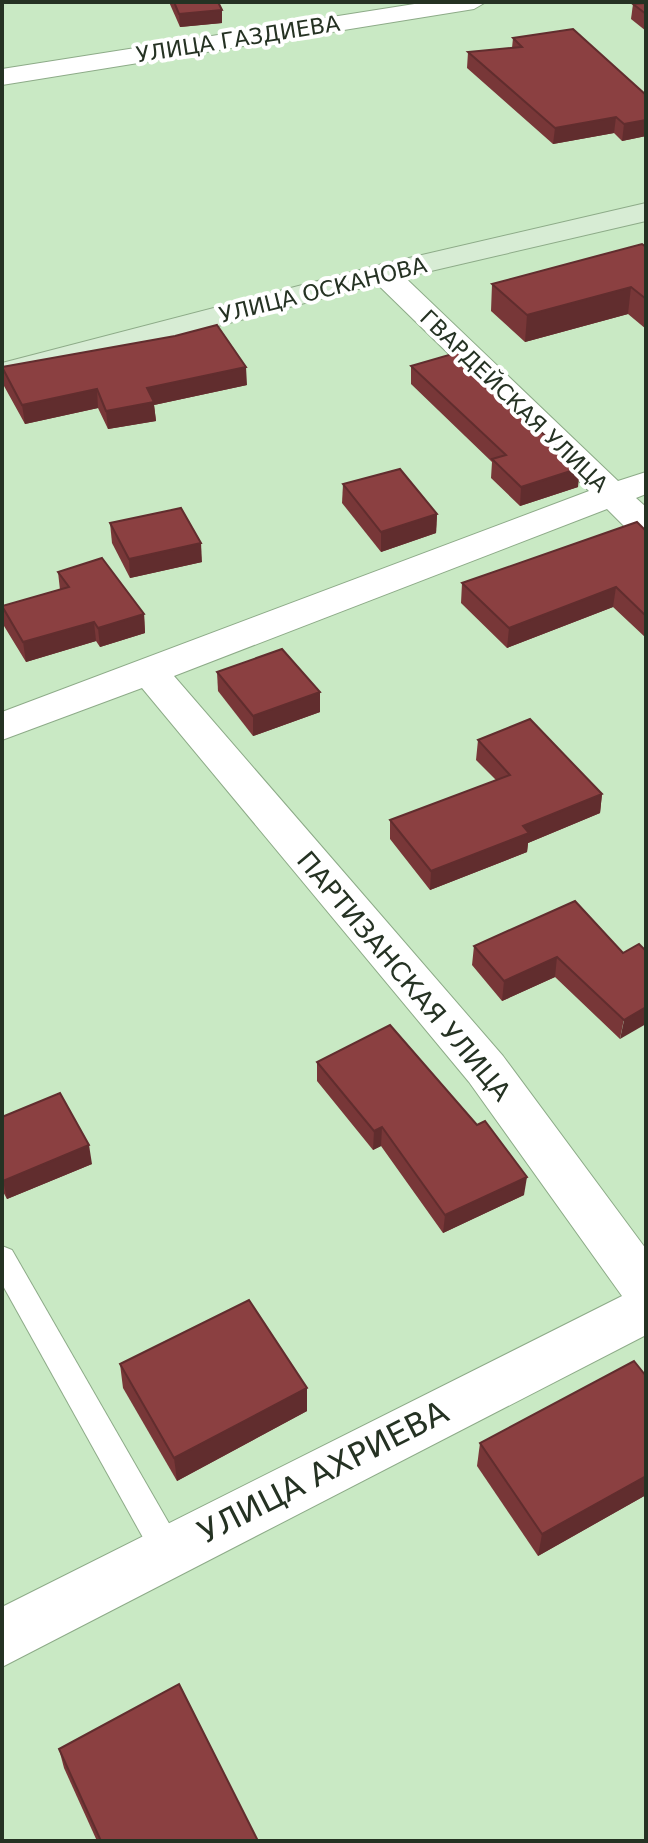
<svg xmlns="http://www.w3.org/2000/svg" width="648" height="1843" font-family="'DejaVu Sans',sans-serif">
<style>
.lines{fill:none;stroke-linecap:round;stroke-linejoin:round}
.service-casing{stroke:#8dab88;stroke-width:2}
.minor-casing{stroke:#8dab88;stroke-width:2}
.secondary-casing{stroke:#8dab88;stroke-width:2}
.service{fill:#fff;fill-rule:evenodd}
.minor{fill:#fff;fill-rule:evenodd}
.secondary{fill:#d7ecd4;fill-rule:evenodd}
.wall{fill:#783738}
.shaded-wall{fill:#612d2e}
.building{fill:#8b4041;stroke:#612d2e;stroke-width:2}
.labels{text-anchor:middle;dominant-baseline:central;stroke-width:8;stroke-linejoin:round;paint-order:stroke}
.far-street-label{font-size:22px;fill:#253223;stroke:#fff}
.street-label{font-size:26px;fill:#253223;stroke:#fff}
.near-street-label{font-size:32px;fill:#253223;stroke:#fff}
</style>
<rect width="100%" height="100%" fill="#c9e9c4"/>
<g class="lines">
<g class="service-casing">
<polygon id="service" points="2,1246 12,1250 178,1539 183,1550 178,1561 167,1565 156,1561 2,1284"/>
</g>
<g class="minor-casing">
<g id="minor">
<polygon points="427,2 486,2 474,9 2,85 2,69"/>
<polygon points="383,264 394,267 618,481 646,472 646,494 636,498 646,507 646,538 633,535 607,509 174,676 503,1056 646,1249 646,1335 2,1667 2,1607 622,1296 469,1082 142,688 2,740 2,712 589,491 372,279 368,273 372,267"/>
</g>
</g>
<g class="secondary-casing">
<polygon id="secondary" points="646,203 646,221 388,281 2,383 2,363 383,264"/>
</g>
<use href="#service" class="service"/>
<use href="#minor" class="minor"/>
<use href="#secondary" class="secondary"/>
</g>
<g class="wall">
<polygon points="169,2 218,2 222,23 180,27"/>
<polygon points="646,3 646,31 631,19 633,4"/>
<polygon points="513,38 646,95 646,136 622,141 614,133 553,144 467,68 468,52 512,48"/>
<polygon points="646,247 646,329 628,314 525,342 491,311 492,284"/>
<polygon points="411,366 499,393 578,487 520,506 491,478 492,462 411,384"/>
<polygon points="2,367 247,385 154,405 156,421 108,429 98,408 25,424 4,386"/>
<polygon points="343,484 437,514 436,533 381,552 342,503"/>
<polygon points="110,523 202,562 130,578 112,543"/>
<polygon points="646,531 646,638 613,607 507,648 461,603 462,583"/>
<polygon points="58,572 144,614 145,633 100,647 96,641 26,662 4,626 2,608 60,590"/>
<polygon points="217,672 320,712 253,736 218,691"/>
<polygon points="478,740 602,794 600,813 528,843 527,852 430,890 390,839 390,820 496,780 476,760"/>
<polygon points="639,944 620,1039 555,977 502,1001 472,965 474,946 623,953"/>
<polygon points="317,1062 477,1125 524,1195 443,1233 381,1146 373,1150 317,1081"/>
<polygon points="2,1117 92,1164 7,1199 2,1190"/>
<polygon points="120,1364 307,1411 177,1481 123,1388"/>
<polygon points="646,1376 646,1495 538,1556 477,1466 480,1443"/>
<polygon points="59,1749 258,1841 97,1841 64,1768"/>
</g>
<g class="shaded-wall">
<polygon points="222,10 222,23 180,27 179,14"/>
<polygon points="616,117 614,133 553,144 555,128"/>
<polygon points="646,120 646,136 622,141 624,124"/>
<polygon points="631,287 628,314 525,342 527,315"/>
<polygon points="246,367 247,385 154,405 156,421 108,429 106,411 147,388"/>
<polygon points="97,389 98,408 25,424 22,405"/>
<polygon points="580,468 578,487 520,506 521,487"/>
<polygon points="437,514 436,533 381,552 381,532"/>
<polygon points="201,543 202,562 130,578 129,559"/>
<polygon points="616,587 613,607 507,648 509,628"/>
<polygon points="144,614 145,633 100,647 98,628"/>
<polygon points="94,622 96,641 26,662 23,642"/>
<polygon points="320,692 320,712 253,736 253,716"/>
<polygon points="602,794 600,813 528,843 527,852 430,890 431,871 523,826"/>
<polygon points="557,957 555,977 502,1001 504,981"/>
<polygon points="646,1007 646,1024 620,1039 624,1020"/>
<polygon points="382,1127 381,1146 373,1150 374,1131"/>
<polygon points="89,1145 92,1164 7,1199 3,1181"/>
<polygon points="527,1177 524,1195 443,1233 445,1215"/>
<polygon points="307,1388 307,1411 177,1481 174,1458"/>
<polygon points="646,1476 646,1495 538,1556 542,1534"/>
</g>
<g class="building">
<polygon points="174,2 218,2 222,10 179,14"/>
<polygon points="646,3 646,14 633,4"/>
<polygon points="573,29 646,95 646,120 624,124 616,117 555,128 468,52 522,47 513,38"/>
<polygon points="642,244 646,247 646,299 631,287 527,315 492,284"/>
<polygon points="217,325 246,367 147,388 154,402 106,411 97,389 22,405 2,367 175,336"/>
<polygon points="459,352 499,389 496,390 580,468 521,487 492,459 506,455 411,366"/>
<polygon points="400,469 437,514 381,532 343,484"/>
<polygon points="181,508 201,543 129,559 110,523"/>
<polygon points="637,522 646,531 646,616 616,587 509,628 462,583"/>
<polygon points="102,558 144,614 98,628 94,622 23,642 2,606 69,587 58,572"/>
<polygon points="282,649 320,692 253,716 217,672"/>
<polygon points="530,719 602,794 523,826 529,833 431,871 390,820 510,775 478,740"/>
<polygon points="575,901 623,953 639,944 646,951 646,1007 624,1020 557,957 504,981 474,946"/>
<polygon points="390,1025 477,1125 485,1121 527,1177 445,1215 382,1127 374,1131 317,1062"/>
<polygon points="60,1093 89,1145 3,1181 2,1117"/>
<polygon points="249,1300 307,1388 174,1458 120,1364"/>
<polygon points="634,1361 646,1376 646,1476 542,1534 480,1443"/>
<polygon points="179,1684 258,1841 101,1841 59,1749"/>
</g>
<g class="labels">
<g class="far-street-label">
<text transform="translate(238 39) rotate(-9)">УЛИЦА ГАЗДИЕВА</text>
<text transform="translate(323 290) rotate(-14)">УЛИЦА ОСКАНОВА</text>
<text transform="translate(514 401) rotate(44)">ГВАРДЕЙСКАЯ УЛИЦА</text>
</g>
<g class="street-label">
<text transform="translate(404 976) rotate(50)">ПАРТИЗАНСКАЯ УЛИЦА</text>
</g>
<g class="near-street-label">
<text transform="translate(323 1472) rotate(-27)">УЛИЦА АХРИЕВА</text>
</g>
</g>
<rect width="648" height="1843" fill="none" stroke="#253223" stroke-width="8"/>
</svg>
